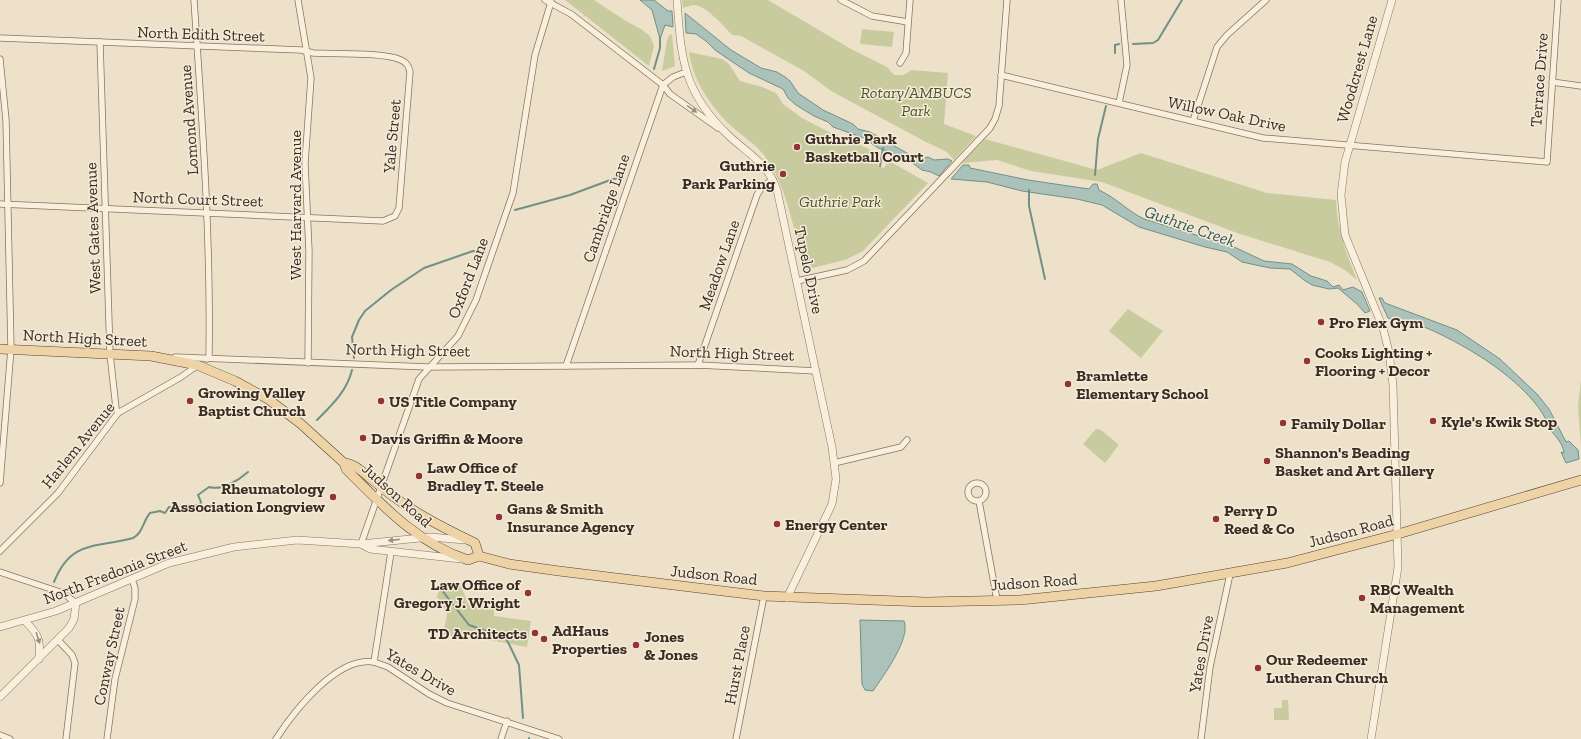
<svg xmlns="http://www.w3.org/2000/svg" width="1581" height="739" font-family="'Zilla Slab',serif">
<style>
.green{fill:#c8cb9e}
.water{fill:#aac2ba;stroke:#719087}
.lines{fill:none;stroke-linecap:round;stroke-linejoin:round}
.stream{stroke:#719087;stroke-width:2}
.minor-casing{stroke:#89735f;stroke-width:7}
.tertiary-casing{stroke:#89735f;stroke-width:8}
.primary-casing{stroke:#574233;stroke-width:10}
.minor{stroke:#f8efdd;stroke-width:5.5}
.tertiary{stroke:#f8efdd;stroke-width:7}
.primary{stroke:#edd3a5;stroke-width:9}
.oneway{fill:#998e80}
.poi-dot{fill:#953237;stroke:#f4ebd9;stroke-width:1.5}
.labels{text-anchor:middle;dominant-baseline:central;stroke-width:3;stroke-linejoin:round;paint-order:stroke}
.street-label{font-size:16px;fill:#3a2c22;stroke:#f4ebd9}
.park-label{font-size:16px;font-style:italic;fill:#4c5529;stroke:#f4ebd9}
.poi-label{font-size:16px;font-weight:bold;fill:#3a2c22;stroke:#f4ebd9;text-anchor:start}
.water-label{font-size:17px;font-style:italic;fill:#325955;stroke:#f4ebd9}
</style>
<rect width="100%" height="100%" fill="#ede1ca"/>
<g class="green">
<polygon points="565,0 594,0 626,21 641,29 650,36 654,46 649,66"/>
<path d="M682,0h86l83,49 36,18 7,8h9l9,-5 36,3 -4,51 32,12 -22,24 -7,-8 -21,-10 -95,-51 -27,-20 -63,-35 -9,-1c-7,-8 -26,-29 -37,-30 -3,0 -9,2 -12,3z"/>
<polygon points="862,29 894,32 892,47 860,44"/>
<polygon points="670,34 672,35 675,66 662,71 667,40"/>
<path d="M689,52l33,7 7,5 11,17 22,6 14,6 7,11 19,14 27,14 40,17 6,7 3,10 6,2 5,-7 39,22 -65,68 -18,9 -41,10c-10,-37 -15,-79 -38,-112 -9,-13 -24,-22 -36,-33 -19,-18 -38,-46 -41,-73z"/>
<path d="M985,139l112,31 44,-17 126,40 69,7c1,29 10,53 21,80l-12,-10 -15,-8 -93,-29 -135,-51 -71,-11 -34,-11 -35,3z"/>
<polygon points="1128,309 1163,331 1141,358 1109,331"/>
<polygon points="1581,380 1581,446 1578,406"/>
<polygon points="1096,429 1101,430 1118,444 1118,446 1105,463 1083,444"/>
<polygon points="441,582 461,586 468,604 494,607 494,616 531,621 527,647 495,641 443,635 447,614 437,597"/>
<polygon points="1282,700 1288,700 1289,720 1274,720 1274,708 1282,708"/>
</g>
<g class="water">
<polygon points="640,0 654,0 668,11 672,11 673,27 665,25 660,39 652,10"/>
<polygon points="685,13 731,50 761,68 777,72 785,77 790,81 798,93 823,110 853,124 858,129 870,132 912,156 921,159 928,157 934,160 948,159 952,161 939,176 931,172 922,170 911,162 906,162 887,151 878,148 864,138 833,127 828,122 814,116 796,105 788,98 783,89 749,73 715,50 706,41 696,34 686,33"/>
<path d="M963,165h6l1,3 58,12 61,9 4,-5h4l2,6c17,8 29,21 45,29l88,27 32,15 28,3 19,12 16,5 6,6 6,-2 4,5 10,-3 9,5 8,19 -5,2 -8,-9 -19,-16 -9,1 -17,-4 -8,-5 -14,-11 -20,-1 -28,-6 -15,-10 -22,-5 -66,-20 -37,-22 -25,-6 -55,-8 -35,-9 -36,-3z"/>
<path d="M1379,298h3l3,5 72,27 43,29 37,35 12,15 17,33 3,-1 9,9 1,9 -13,4 -5,-11 3,1c-1,-10 -9,-17 -15,-25 -3,-5 -3,-9 -6,-14 -24,-37 -74,-67 -114,-85 -7,-3 -14,-5 -20,-7 -7,-2 -16,-1 -21,-4z"/>
<path d="M860,620l44,1c7,18 -21,55 -31,70l-8,-1 -3,-6z"/>
</g>
<g class="lines">
<g class="stream">
<polyline points="1133,44 1153,43 1158,40 1182,0"/>
<polyline points="1115,53 1115,45 1119,44"/>
<polyline points="654,69 660,48 660,37"/>
<polyline points="880,166 883,148"/>
<polyline points="1095,175 1098,139 1106,106"/>
<polyline points="1029,190 1029,206 1045,279"/>
<polyline points="515,210 570,195 613,179 623,178"/>
<polyline points="354,358 352,337 359,320 365,311 391,290 424,268 473,251 485,252"/>
<path d="M317,420c15,-15 30,-29 35,-50"/>
<path d="M54,582c17,-42 41,-34 79,-44 10,-5 10,-17 17,-25l10,-2 5,2 4,-6 5,1 14,-3h12l1,-3 -3,-7 11,-8c13,4 30,-7 39,-15"/>
<polyline points="441,589 469,625 506,638 519,665 523,718"/>
<polyline points="529,738 529,739"/>
</g>
<g class="minor-casing">
<g id="minor">
<path d="M194,0c8,119 17,238 15,358l-2,1"/>
<polyline points="298,0 311,78 305,163 309,251 308,363"/>
<polyline points="545,0 571,14 663,85 670,94 718,128"/>
<polyline points="841,0 872,16 908,22"/>
<path d="M0,38l301,12 12,3c21,1 71,-1 88,7 5,2 8,6 9,12l-11,136 -4,8 -12,5 -383,-17"/>
<polyline points="100,42 110,354 116,408 118,413"/>
<polyline points="0,59 6,120 11,349 0,483"/>
<polyline points="900,63 906,53 910,0"/>
<polyline points="1001,75 1263,138 1547,162 1558,0"/>
<polyline points="1552,82 1581,86"/>
<polyline points="1119,103 1127,65 1121,0"/>
<polyline points="1193,121 1217,47 1227,35 1266,0"/>
<polyline points="797,281 847,270 864,261 990,128 995,119 999,106 1007,0"/>
<polyline points="175,357 428,367 698,365 816,371"/>
<polyline points="698,365 757,195 762,187 773,179"/>
<polyline points="566,366 663,85 673,77 686,72"/>
<polyline points="834,463 901,447 907,440"/>
<circle cx="977" cy="492" r="9"/>
<polyline points="979,501 997,600"/>
<polyline points="361,544 419,379 458,336 476,300 513,193 535,55 551,2"/>
<polyline points="0,551 58,493 118,413 181,377 198,365"/>
<polyline points="391,552 374,662 388,667 429,694 447,703 559,739"/>
<polyline points="0,572 63,593 76,603"/>
<polyline points="58,640 72,655 75,663 66,739"/>
<polyline points="0,735 10,739"/>
<polyline points="107,739 115,679 135,599 135,588 132,579"/>
<path d="M276,739c18,-28 61,-83 98,-77"/>
<polyline points="501,739 507,721"/>
<polyline points="736,739 764,596"/>
<polyline points="1201,739 1210,667 1230,574"/>
</g>
</g>
<g class="tertiary-casing">
<g id="tertiary">
<path d="M677,0c4,58 6,92 51,135 20,19 39,27 49,55l55,257 4,32 -4,25 -45,94"/>
<polyline points="361,544 370,549 461,559"/>
<path d="M25,621c14,14 16,19 14,38"/>
<polyline points="0,627 56,611 169,563 234,547 297,540 361,544 430,537 465,540"/>
<polyline points="0,697 69,628 74,619 76,603"/>
<polyline points="1371,739 1398,567 1393,385 1389,352 1383,328 1345,235 1341,195 1345,162 1392,0"/>
</g>
</g>
<g class="primary-casing">
<g id="primary">
<path d="M0,349l151,7 46,9 38,16 33,18 33,25 43,39 2,6c37,37 71,74 122,91l11,-4 30,8 50,7 205,25 162,6 94,-2 136,-14 131,-23 111,-29 183,-54"/>
<path d="M344,463c13,1 21,12 31,19 30,26 64,44 100,61l4,13"/>
</g>
</g>
<use href="#minor" class="minor"/>
<use href="#tertiary" class="tertiary"/>
<use href="#primary" class="primary"/>
</g>
<defs><path id="oneway-solid" d="M-6-.8H1V-3.2L6.5 0L1 3.2V.8H-6Z"/></defs>
<g class="oneway">
<use href="#oneway-solid" transform="translate(692 109) rotate(35)"/>
<use href="#oneway-solid" transform="translate(394 540) rotate(173)"/>
<use href="#oneway-solid" transform="translate(38 638) rotate(72)"/>
</g>
<g class="poi-dot">
<circle cx="797" cy="147" r="4"/>
<circle cx="783" cy="174" r="4"/>
<circle cx="1321" cy="322" r="4"/>
<circle cx="1307" cy="361" r="4"/>
<circle cx="1068" cy="384" r="4"/>
<circle cx="190" cy="401" r="4"/>
<circle cx="381" cy="401" r="4"/>
<circle cx="1433" cy="421" r="4"/>
<circle cx="1283" cy="423" r="4"/>
<circle cx="363" cy="438" r="4"/>
<circle cx="1267" cy="461" r="4"/>
<circle cx="419" cy="476" r="4"/>
<circle cx="333" cy="497" r="4"/>
<circle cx="499" cy="517" r="4"/>
<circle cx="1216" cy="519" r="4"/>
<circle cx="777" cy="524" r="4"/>
<circle cx="528" cy="593" r="4"/>
<circle cx="1362" cy="598" r="4"/>
<circle cx="535" cy="633" r="4"/>
<circle cx="544" cy="639" r="4"/>
<circle cx="636" cy="645" r="4"/>
<circle cx="1258" cy="668" r="4"/>
</g>
<g class="labels">
<g class="street-label">
<text transform="translate(201 34) rotate(2)">North Edith Street</text>
<text transform="translate(1357 69) rotate(-74)">Woodcrest Lane</text>
<text transform="translate(1539 80) rotate(-86)">Terrace Drive</text>
<text transform="translate(1227 114) rotate(12)">Willow Oak Drive</text>
<text transform="translate(189 120) rotate(-94)">Lomond Avenue</text>
<text transform="translate(392 136) rotate(-85)">Yale Street</text>
<text transform="translate(198 199) rotate(2)">North Court Street</text>
<text transform="translate(295 205) rotate(-90)">West Harvard Avenue</text>
<text transform="translate(606 208) rotate(-71)">Cambridge Lane</text>
<text transform="translate(93 228) rotate(-92)">West Gates Avenue</text>
<text transform="translate(719 265) rotate(-71)">Meadow Lane</text>
<text transform="translate(809 270) rotate(78)">Tupelo Drive</text>
<text transform="translate(468 278) rotate(-69)">Oxford Lane</text>
<text transform="translate(85 338) rotate(3)">North High Street</text>
<text transform="translate(408 350) rotate(1)">North High Street</text>
<text transform="translate(732 353) rotate(2)">North High Street</text>
<text transform="translate(78 445) rotate(-51)">Harlem Avenue</text>
<text transform="translate(397 495) rotate(42)">Judson Road</text>
<text transform="translate(1351 531) rotate(-15)">Judson Road</text>
<text transform="translate(115 572) rotate(-21)">North Fredonia Street</text>
<text transform="translate(714 575) rotate(6)">Judson Road</text>
<text transform="translate(1034 582) rotate(-4)">Judson Road</text>
<text transform="translate(1201 654) rotate(-80)">Yates Drive</text>
<text transform="translate(109 656) rotate(-78)">Conway Street</text>
<text transform="translate(737 665) rotate(-79)">Hurst Place</text>
<text transform="translate(421 672) rotate(30)">Yates Drive</text>
</g>
<g class="park-label">
<text x="916" y="92">Rotary/AMBUCS<tspan x="916" dy="18">Park</tspan></text>
<text x="840" y="201">Guthrie Park</text>
</g>
<g class="poi-label">
<text x="805" y="138">Guthrie Park<tspan x="805" dy="18">Basketball Court</tspan></text>
<text x="775" y="165" text-anchor="end">Guthrie<tspan x="775" dy="18">Park Parking</tspan></text>
<text x="1329" y="322">Pro Flex Gym</text>
<text x="1315" y="352">Cooks Lighting +<tspan x="1315" dy="18">Flooring + Decor</tspan></text>
<text x="1076" y="375">Bramlette<tspan x="1076" dy="18">Elementary School</tspan></text>
<text x="198" y="392">Growing Valley<tspan x="198" dy="18">Baptist Church</tspan></text>
<text x="389" y="401">US Title Company</text>
<text x="1441" y="421">Kyle's Kwik Stop</text>
<text x="1291" y="423">Family Dollar</text>
<text x="371" y="438">Davis Griffin &amp; Moore</text>
<text x="1275" y="452">Shannon's Beading<tspan x="1275" dy="18">Basket and Art Gallery</tspan></text>
<text x="427" y="467">Law Office of<tspan x="427" dy="18">Bradley T. Steele</tspan></text>
<text x="325" y="488" text-anchor="end">Rheumatology<tspan x="325" dy="18">Association Longview</tspan></text>
<text x="507" y="508">Gans &amp; Smith<tspan x="507" dy="18">Insurance Agency</tspan></text>
<text x="1224" y="510">Perry D<tspan x="1224" dy="18">Reed &amp; Co</tspan></text>
<text x="785" y="524">Energy Center</text>
<text x="520" y="584" text-anchor="end">Law Office of<tspan x="520" dy="18">Gregory J. Wright</tspan></text>
<text x="1370" y="589">RBC Wealth<tspan x="1370" dy="18">Management</tspan></text>
<text x="552" y="630">AdHaus<tspan x="552" dy="18">Properties</tspan></text>
<text x="527" y="633" text-anchor="end">TD Architects</text>
<text x="644" y="636">Jones<tspan x="644" dy="18">&amp; Jones</tspan></text>
<text x="1266" y="659">Our Redeemer<tspan x="1266" dy="18">Lutheran Church</tspan></text>
</g>
<g class="water-label">
<text transform="translate(1190 226) rotate(19)">Guthrie Creek</text>
</g>
</g>
</svg>
